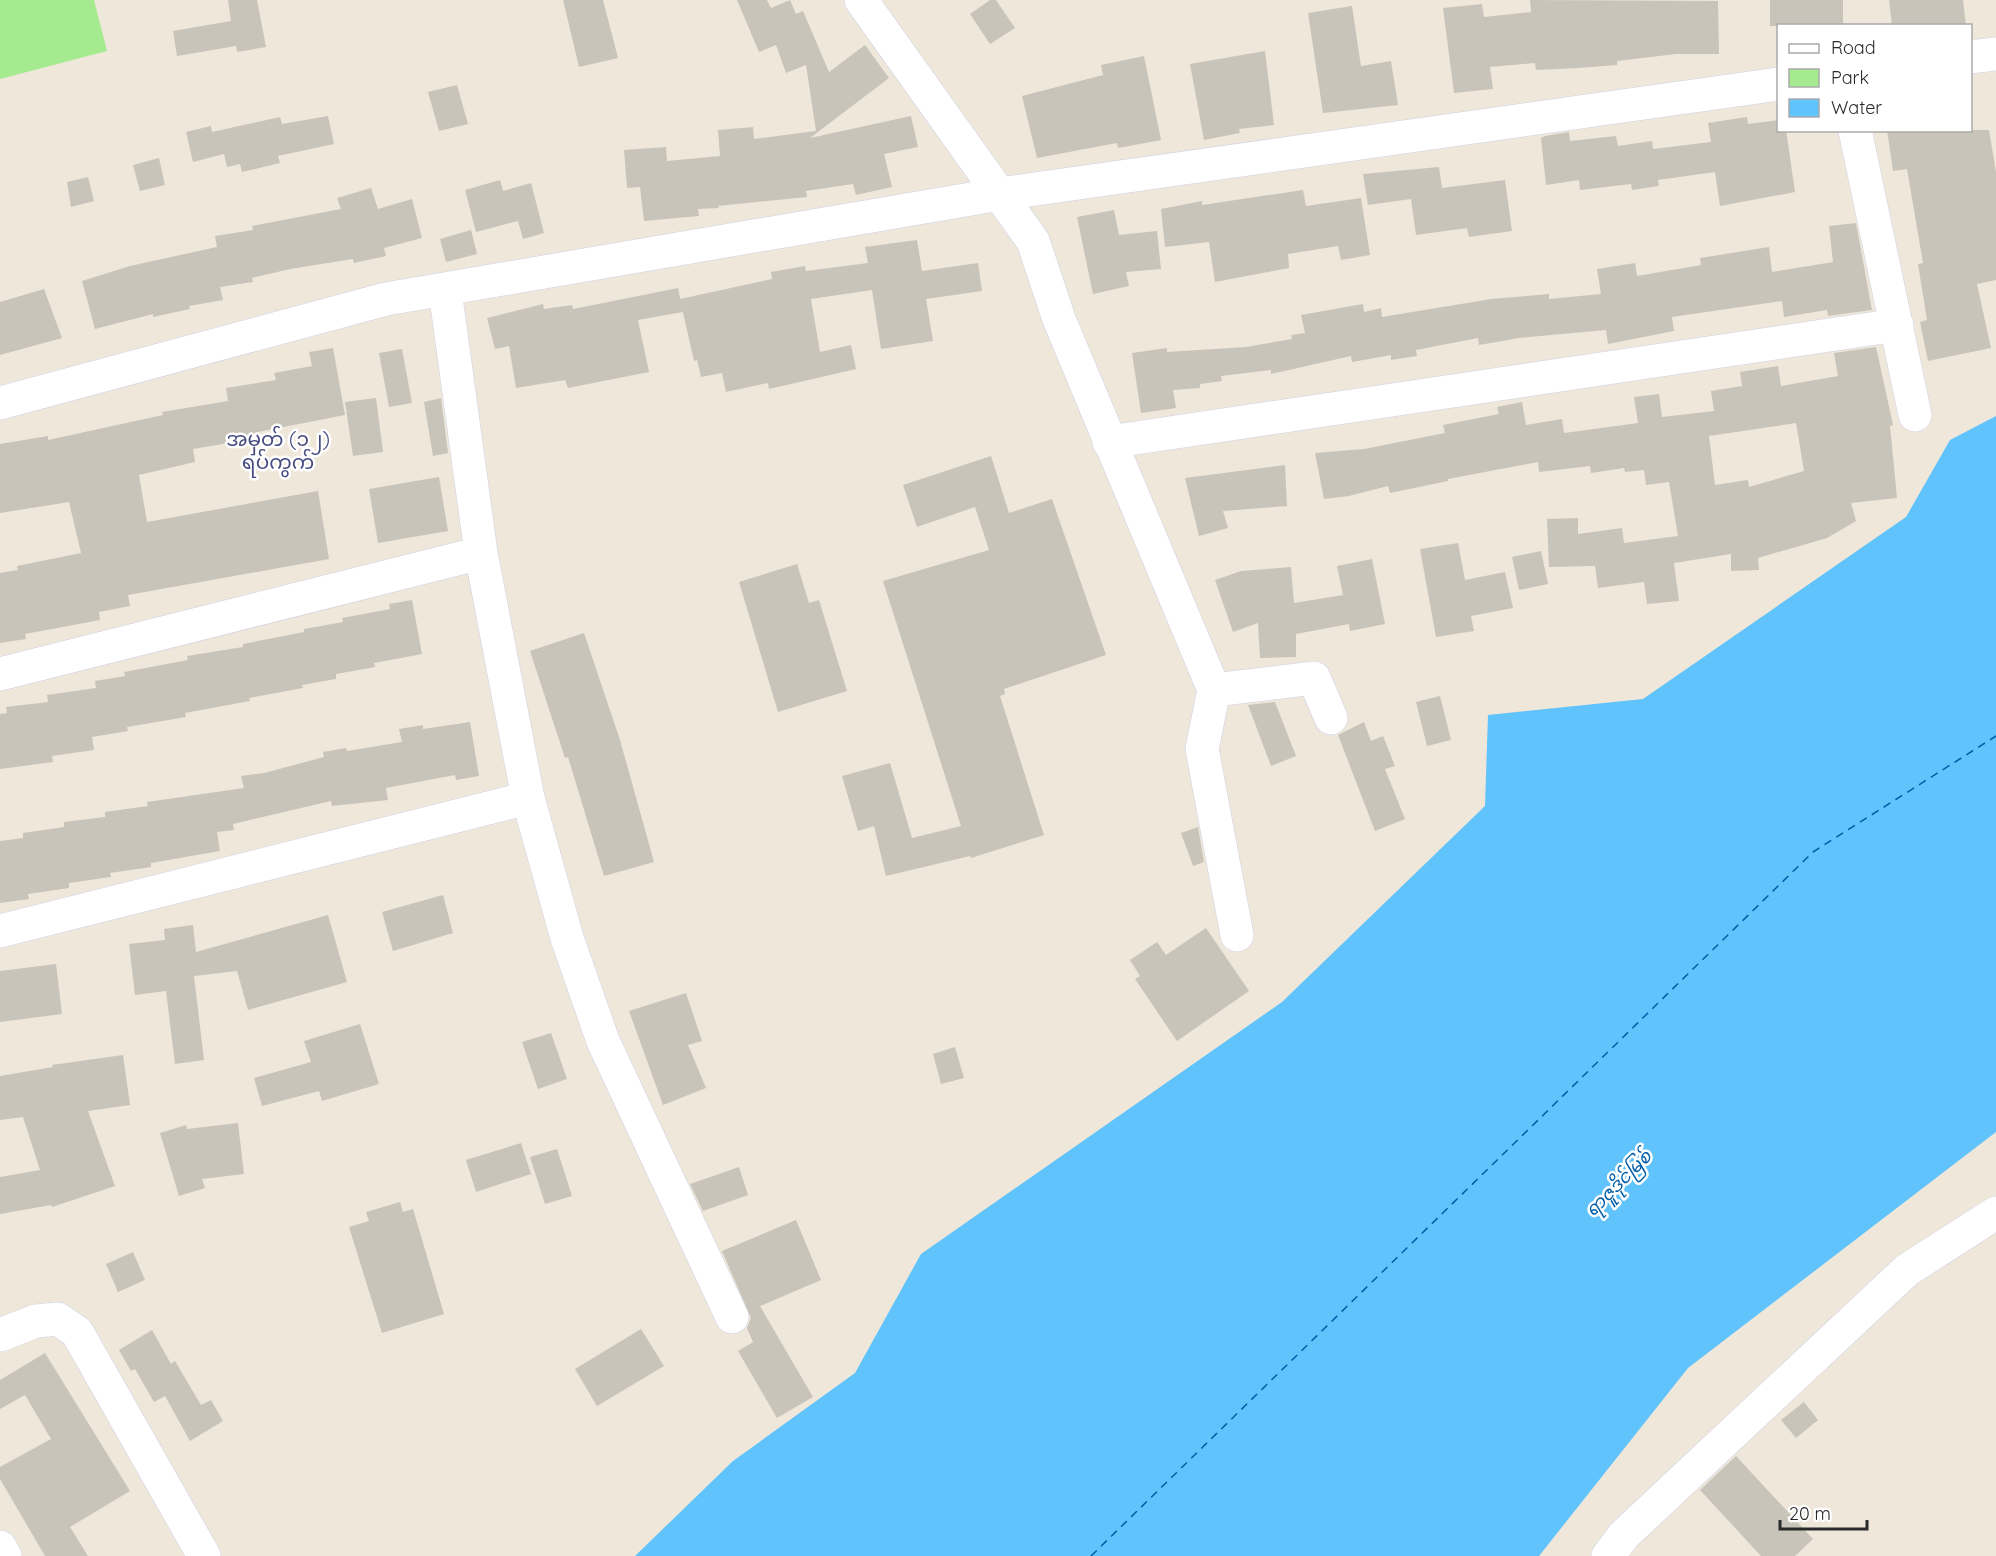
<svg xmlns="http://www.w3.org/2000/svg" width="1996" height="1556" font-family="Quicksand,'Noto Sans Myanmar',sans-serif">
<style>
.green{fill:#a6ea90}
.water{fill:#61c3fb}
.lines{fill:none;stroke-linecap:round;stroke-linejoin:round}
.ferry{stroke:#005da8;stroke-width:1.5;stroke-dasharray:8 6;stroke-linecap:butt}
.building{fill:#c9c4ba;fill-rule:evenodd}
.minor-casing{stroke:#cfd1e4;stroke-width:34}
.tertiary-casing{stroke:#cfd1e4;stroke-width:34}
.minor{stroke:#fff;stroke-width:33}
.tertiary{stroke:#fff;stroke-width:33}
.labels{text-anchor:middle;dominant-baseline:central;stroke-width:5;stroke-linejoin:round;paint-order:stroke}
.water-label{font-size:18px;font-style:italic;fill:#005da8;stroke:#fff}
.quarter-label{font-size:20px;fill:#454a7f;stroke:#fff}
</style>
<rect width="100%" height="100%" fill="#eee7da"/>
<polygon class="green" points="0,0 94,0 107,51 0,79"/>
<polygon class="water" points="1996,416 1996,1132 1688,1368 1539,1556 635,1556 733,1461 855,1373 921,1254 1282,1002 1485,806 1488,715 1643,699 1906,517 1950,440"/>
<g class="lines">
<polyline class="ferry" points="1091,1556 1813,852 1996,736"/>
</g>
<g class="building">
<polygon points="228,0 257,0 266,47 237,52 236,46 177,56 173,31 231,21"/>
<polygon points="563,0 603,0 618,58 579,67"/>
<polygon points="737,0 767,0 771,8 790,0 796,14 803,11 829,72 865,45 889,78 810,138 911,116 918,147 884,154 892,187 856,195 853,184 806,191 807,197 718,206 719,208 698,209 699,216 644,221 640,187 627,188 624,150 666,147 667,161 720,156 718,130 753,127 754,139 816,131 806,65 786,73 776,45 759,52"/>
<polygon points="990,0 996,0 1015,28 990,44 970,14"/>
<polygon points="1530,0 1718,1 1719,54 1676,54 1617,61 1617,65 1578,68 1536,70 1535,63 1490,67 1493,89 1454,93 1443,8 1482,4 1484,17 1531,12"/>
<rect x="1770" y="0" width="73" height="26"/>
<polygon points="1889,0 1963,0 1966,26 1892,26"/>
<polygon points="1352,6 1361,66 1391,61 1398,105 1323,113 1308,13"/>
<polygon points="1265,51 1274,125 1239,129 1240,133 1204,140 1190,64"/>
<polygon points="1144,56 1161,140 1118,148 1117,143 1037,158 1022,96 1103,75 1101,65"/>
<polygon points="457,85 468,124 439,131 428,92"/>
<polygon points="328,116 334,144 278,156 280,163 242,172 240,164 227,167 224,154 193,162 186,132 211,126 212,132 280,117 282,124"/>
<polygon points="1747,117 1748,124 1779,120 1779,130 1786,130 1795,192 1720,206 1715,172 1658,180 1659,186 1632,190 1631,184 1580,190 1579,180 1546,185 1541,138 1545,136 1569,132 1570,141 1616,136 1618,146 1652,141 1653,149 1711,142 1708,123"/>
<polygon points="1887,130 1989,130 1996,172 1996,280 1977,284 1991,348 1928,361 1920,322 1927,320 1918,264 1923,263 1907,169 1893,171"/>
<polygon points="159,158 165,185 140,191 133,165"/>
<polygon points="1439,167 1442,188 1505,180 1512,231 1469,237 1467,228 1416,235 1411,199 1368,205 1363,174"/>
<polygon points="88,177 94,201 71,207 67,182"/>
<polygon points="500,180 503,191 531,183 544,233 523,239 518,221 476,232 465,190"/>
<polygon points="371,188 378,209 412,199 422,238 384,248 386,256 354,263 353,259 290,269 252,278 253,282 220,287 223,300 189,306 190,309 153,317 153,314 95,329 82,281 130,266 217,247 215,236 253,230 252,226 341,209 337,198"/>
<polygon points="1303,190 1306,206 1361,198 1370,255 1341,260 1338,246 1288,254 1289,268 1215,282 1209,242 1165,247 1161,209 1202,201 1202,205"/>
<polygon points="1114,210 1119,235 1157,231 1161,269 1126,272 1129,286 1093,294 1077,217"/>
<polygon points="1856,223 1872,310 1828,316 1827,310 1784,317 1782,301 1672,317 1674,331 1608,344 1606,330 1519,338 1479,345 1478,338 1416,350 1417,356 1391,360 1391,355 1352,362 1351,356 1271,374 1271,370 1221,376 1222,381 1200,384 1200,388 1173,390 1176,408 1141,413 1132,353 1167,348 1167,352 1246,347 1292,339 1291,335 1305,333 1301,315 1363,304 1364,312 1381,308 1382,317 1491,299 1549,294 1549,299 1601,294 1597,269 1635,263 1637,276 1701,265 1700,258 1769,247 1772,272 1833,262 1829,226"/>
<polygon points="471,230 477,254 446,262 440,239"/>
<polygon points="917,240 922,271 978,263 982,291 926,299 933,341 881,349 872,290 811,299 820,352 851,345 856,369 769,389 768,383 726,392 722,373 701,377 697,360 694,361 680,299 772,279 771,272 805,266 806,271 868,263 865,247"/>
<polygon points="678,288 683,312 638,320 649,372 568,388 565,380 516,388 509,346 495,349 487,318 543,304 544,309 572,305 573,309"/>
<polygon points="44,289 62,338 0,355 0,302"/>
<path d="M1876,347l17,78 -3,1 7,72 -46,5 5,18 -29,17 -69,20 1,12 -28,1v-17l-57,9 5,38 -32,3 -3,-22 -46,6 -3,-22 -46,1 -2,-48 31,-1v16l44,-6 2,15 54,-7 -9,-54 -23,3 -2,-15 -19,2 -1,-4 -33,5 -1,-7 -51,6 -1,-10 -90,17v2l-58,12 -2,-7 -39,10 -25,3 -9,-46 49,-4 81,-16 -2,-8 56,-11 -2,-7 25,-5 4,23 36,-6 2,14 74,-10 -4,-26 25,-3 3,23 52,-6 -3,-20 31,-5 -2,-14 38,-6 3,20 57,-10 -4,-23zM1796,423l8,48 -55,16 -1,-7 -33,5 -6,-49z"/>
<polygon points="333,348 345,415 258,432 259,438 193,449 195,462 139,475 147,522 318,491 329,559 128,595 130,606 99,612 100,620 25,634 26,639 0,643 0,573 18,570 17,566 81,553 69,502 0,513 0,444 48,436 48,440 163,415 162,412 228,401 226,388 276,380 274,373 312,366 309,352"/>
<polygon points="402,349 412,403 389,407 379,353"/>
<polygon points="376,398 383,452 353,456 345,402"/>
<polygon points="441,398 448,453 433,456 424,402"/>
<polygon points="991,456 1009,513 1052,499 1106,655 1004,689 1005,694 1000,696 1044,835 971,858 970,856 886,876 874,826 858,831 842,776 890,763 912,838 961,826 883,581 989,550 975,507 917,527 903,485"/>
<polygon points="1285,465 1287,506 1223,511 1228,528 1199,536 1185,478"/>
<polygon points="439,477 448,531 378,543 369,489"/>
<polygon points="1458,543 1465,580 1505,572 1513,608 1471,616 1474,631 1436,637 1420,549"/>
<polygon points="1541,551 1548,584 1519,590 1512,557"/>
<polygon points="1372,559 1385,624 1350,631 1349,624 1296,634 1296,657 1260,658 1258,623 1233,632 1215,580 1241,571 1291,567 1294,603 1343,595 1337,566"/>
<polygon points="797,564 809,603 819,600 847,691 778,712 739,582"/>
<polygon points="412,600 422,654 374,663 375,667 336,674 336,679 302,685 303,688 249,698 250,701 185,713 186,717 127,727 128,731 92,737 94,750 52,756 53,762 0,769 0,714 7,713 6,707 48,702 47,695 96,688 95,681 125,676 124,672 188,660 187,656 243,647 243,644 304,632 304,629 343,622 342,618 390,609 389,604"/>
<polygon points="584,633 620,740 654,862 604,876 568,757 565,758 530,651"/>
<polygon points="1440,696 1451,740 1427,746 1416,702"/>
<polygon points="1275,702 1296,756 1271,766 1248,705"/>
<polygon points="470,722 479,776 456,780 455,775 386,788 388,800 332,806 331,801 233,824 234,830 217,832 220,851 151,863 151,867 110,873 111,877 69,883 69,888 28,894 29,899 0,903 0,841 23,838 23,833 64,827 64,822 105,817 105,812 148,806 147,802 244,788 241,776 264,773 324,757 323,752 346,748 347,751 402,742 399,729 423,725 423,729"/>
<polygon points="1364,722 1371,741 1383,736 1395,766 1385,769 1405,819 1375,831 1338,735"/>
<polygon points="1198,827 1204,862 1193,866 1181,833"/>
<polygon points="443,895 453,933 393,951 382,912"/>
<polygon points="328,915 347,982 248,1010 237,971 194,976 204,1060 175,1064 166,991 135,995 129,944 165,940 164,929 193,925 196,952"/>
<polygon points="1206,928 1249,991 1177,1041 1135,979 1140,976 1130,960 1157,942 1166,955"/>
<polygon points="56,964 62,1014 0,1022 0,971"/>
<polygon points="686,993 702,1041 688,1045 706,1088 663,1105 629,1011"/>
<polygon points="360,1024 379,1084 322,1101 319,1091 262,1106 254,1078 311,1062 304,1041"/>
<polygon points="551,1033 567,1079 538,1089 522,1042"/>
<polygon points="955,1047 964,1078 941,1084 933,1054"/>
<polygon points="123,1055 130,1105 88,1111 115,1186 52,1207 51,1205 0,1214 0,1177 40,1170 23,1117 0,1120 0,1076 53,1067 52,1065"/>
<polygon points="238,1123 244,1174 202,1179 205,1188 179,1196 160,1133 186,1125 187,1129"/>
<polygon points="521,1143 531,1174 476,1192 466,1160"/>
<polygon points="557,1149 572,1196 545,1204 530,1157"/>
<polygon points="739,1167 748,1195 703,1211 690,1184"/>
<polygon points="400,1202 403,1212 413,1209 444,1314 382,1333 349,1227 369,1221 366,1212"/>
<polygon points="796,1220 821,1280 760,1306 813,1397 777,1418 738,1351 753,1342 747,1328 751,1318 722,1251"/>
<polygon points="133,1252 145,1280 118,1292 106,1264"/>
<polygon points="641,1329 664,1366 597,1406 575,1369"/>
<polygon points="152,1330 171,1364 175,1361 201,1405 211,1400 223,1421 190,1441 165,1396 154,1402 135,1369 131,1371 119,1350"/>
<polygon points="45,1353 130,1491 70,1527 88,1556 45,1556 0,1479 0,1467 51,1439 25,1395 0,1409 0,1380"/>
<polygon points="1804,1402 1818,1420 1796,1438 1781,1420"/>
<polygon points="1736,1456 1813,1539 1795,1556 1761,1556 1700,1490"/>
</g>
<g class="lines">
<g class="minor-casing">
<g id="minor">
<polyline points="861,0 1033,241 1059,319 1214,690 1202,749 1237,935"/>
<polyline points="1855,130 1915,415"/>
<polyline points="445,290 481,553 528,798 567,938 603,1041 732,1317"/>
<polyline points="1109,442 1897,325"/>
<polyline points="0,674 481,553"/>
<polyline points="1214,690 1314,678 1331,718"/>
<polyline points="0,931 528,798"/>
<polyline points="0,1335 36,1321 58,1319 77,1332 204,1556"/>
<polyline points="0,1547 5,1556"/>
<polyline points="1608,1556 1624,1535 1907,1270 1996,1213"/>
</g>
</g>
<g class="tertiary-casing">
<g id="tertiary">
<polyline points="1970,57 1996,54"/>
<polyline points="0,403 386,299 1000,194 1778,84"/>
</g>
</g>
<use href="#minor" class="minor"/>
<use href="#tertiary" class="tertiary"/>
</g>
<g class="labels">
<g class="water-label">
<text transform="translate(1618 1183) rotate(-45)">ရာဇူဒိုင်မြစ်</text>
</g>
<g class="quarter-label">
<text x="278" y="438">အမှတ် (၁၂)<tspan x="278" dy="23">ရပ်ကွက်</tspan></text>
</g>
</g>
<rect x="1777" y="24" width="195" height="108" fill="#ffffff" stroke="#aaaaaa" stroke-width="1.5"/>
<rect x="1789" y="44" width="30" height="9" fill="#ffffff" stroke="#aaaaaa" stroke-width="1.5"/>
<text x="1831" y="54" font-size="18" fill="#2a2a2a">Road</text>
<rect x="1789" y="69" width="30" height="18" fill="#a6ea90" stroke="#aaaaaa" stroke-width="1.5"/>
<text x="1831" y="84" font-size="18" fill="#2a2a2a">Park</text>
<rect x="1789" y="99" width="30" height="18" fill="#61c3fb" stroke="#aaaaaa" stroke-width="1.5"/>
<text x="1831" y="114" font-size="18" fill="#2a2a2a">Water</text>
<path d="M1780 1520v9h87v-9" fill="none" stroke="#2a2a2a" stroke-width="3"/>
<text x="1789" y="1520" font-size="18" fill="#2a2a2a" stroke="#ffffff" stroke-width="4.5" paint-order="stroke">20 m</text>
</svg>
